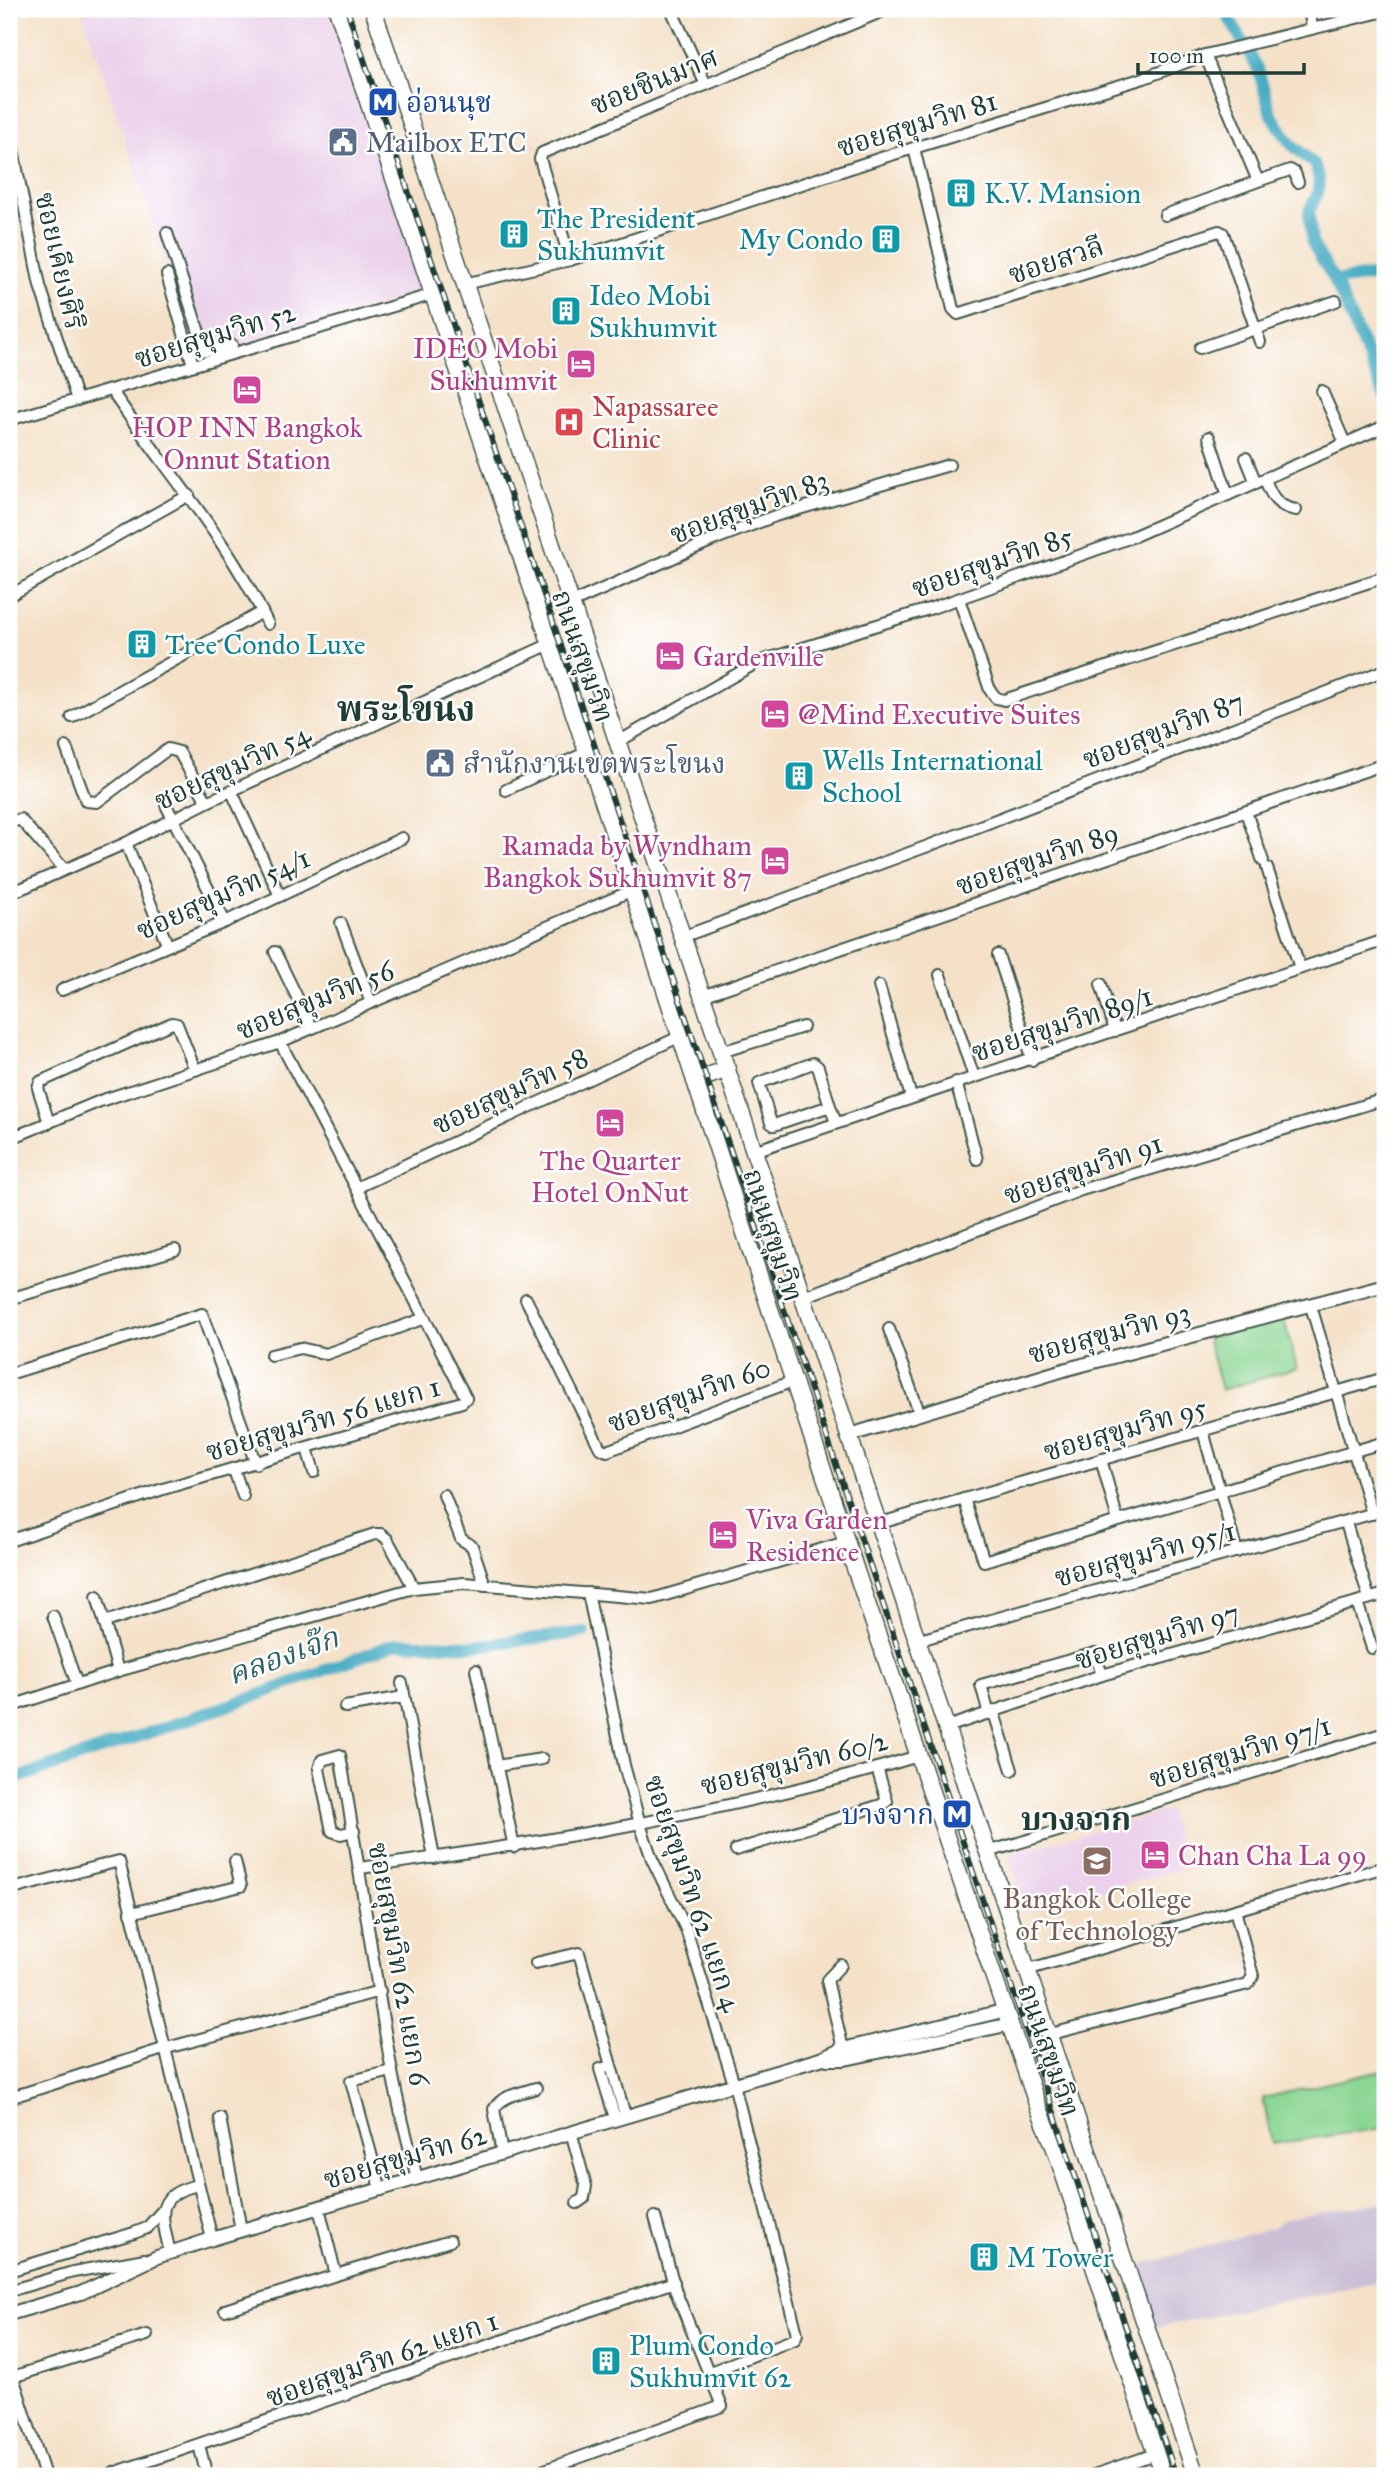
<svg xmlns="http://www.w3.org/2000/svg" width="1394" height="2485" font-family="'IM FELL Great Primer','Noto Serif Thai',serif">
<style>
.built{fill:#ebd1eb}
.industrial{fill:#cbbfd5}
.green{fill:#8bd693;stroke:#558a64;stroke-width:2}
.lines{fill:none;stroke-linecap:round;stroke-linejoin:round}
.canal{stroke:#44abc3;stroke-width:12}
.minor-casing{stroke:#3f564a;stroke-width:14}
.tertiary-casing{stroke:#3f564a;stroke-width:16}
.primary-casing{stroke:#3f564a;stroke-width:19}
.minor{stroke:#fff;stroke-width:10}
.tertiary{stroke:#fff;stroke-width:12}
.primary{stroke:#fff;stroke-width:16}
.rail-casing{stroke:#1f3d34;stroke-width:6}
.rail{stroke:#fff;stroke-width:3.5;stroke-dasharray:10;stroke-linecap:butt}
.labels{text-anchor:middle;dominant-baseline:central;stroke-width:5;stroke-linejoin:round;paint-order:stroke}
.street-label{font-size:28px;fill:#1f3d34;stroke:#fff}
.transit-label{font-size:28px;fill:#164399;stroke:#fff;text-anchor:start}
.service-label{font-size:28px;fill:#4e5e75;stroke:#fff;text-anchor:start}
.culture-label{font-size:28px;fill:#0d838f;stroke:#fff;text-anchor:start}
.hotel-label{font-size:28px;fill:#b23c85;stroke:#fff;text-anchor:start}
.health-label{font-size:28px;fill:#be3a42;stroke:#fff;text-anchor:start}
.education-label{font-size:28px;fill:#785e54;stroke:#fff}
.water-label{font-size:30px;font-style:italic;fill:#2c6466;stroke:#fff}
.quarter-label{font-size:32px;font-weight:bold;fill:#1f3d34;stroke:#fff}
.district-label{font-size:35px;font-weight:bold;fill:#1f3d34;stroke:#fff}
</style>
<rect width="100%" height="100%" fill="#fff"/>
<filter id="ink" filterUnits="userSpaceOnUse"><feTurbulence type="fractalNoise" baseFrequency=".0143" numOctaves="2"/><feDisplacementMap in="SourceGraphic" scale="14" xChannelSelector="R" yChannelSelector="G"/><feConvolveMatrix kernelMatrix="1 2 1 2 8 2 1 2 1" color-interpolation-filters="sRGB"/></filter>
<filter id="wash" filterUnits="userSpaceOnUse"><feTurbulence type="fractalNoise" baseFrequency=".00686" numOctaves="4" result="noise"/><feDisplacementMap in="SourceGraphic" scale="28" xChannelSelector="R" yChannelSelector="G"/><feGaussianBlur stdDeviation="1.57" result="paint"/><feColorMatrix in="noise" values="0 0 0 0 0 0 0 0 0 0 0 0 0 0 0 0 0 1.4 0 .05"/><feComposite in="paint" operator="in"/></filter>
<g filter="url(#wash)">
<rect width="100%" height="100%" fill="#f4e1c8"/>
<g class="built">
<polygon points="81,9 328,9 428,290 198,358"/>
<polygon points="1169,1810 1185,1868 1025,1912 1009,1854"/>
</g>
<polygon class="industrial" points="1385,2202 1385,2280 1153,2328 1133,2267 1274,2227 1286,2218"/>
<g class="green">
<polygon points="1283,1316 1297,1368 1221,1390 1207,1338"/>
<polygon points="1385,2070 1385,2128 1272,2144 1263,2098"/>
</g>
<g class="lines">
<g class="canal">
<polyline points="1224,9 1258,69 1271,114 1290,143 1314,164 1319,178 1318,193 1309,211 1312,243 1335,281 1385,396"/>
<polyline points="1335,281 1385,274"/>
<polyline points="9,1781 256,1696 397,1643 475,1646 584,1632"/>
</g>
</g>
</g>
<g filter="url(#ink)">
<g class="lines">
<g class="minor-casing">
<g id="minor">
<polyline points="671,9 706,85"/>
<polyline points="1309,9 1312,27"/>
<polyline points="9,129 40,286 77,400"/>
<polyline points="914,148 953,309 958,314 1219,231 1223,233 1260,342"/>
<polyline points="1258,181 1290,170 1295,173 1298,182"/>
<polyline points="1165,215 1258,181 1205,55"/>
<polyline points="167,233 205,351 232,345"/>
<polyline points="570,260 540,159 542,153 888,9"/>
<polyline points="167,275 193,365"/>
<polyline points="464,284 570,260 881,158 1144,78 1205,55 1385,11"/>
<polyline points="1200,348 1336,301"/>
<path d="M111,390c52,77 117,149 157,234"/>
<polyline points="1322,391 1345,443"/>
<polyline points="9,420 434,294"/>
<polyline points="1209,437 1228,495"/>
<polyline points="1246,458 1256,483"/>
<path d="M1265,479c6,17 12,28 31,31"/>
<polyline points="9,596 189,495"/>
<polyline points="959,599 990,690 996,698 1004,700 1385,577"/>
<polyline points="569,604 713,540 775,516 949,465"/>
<polyline points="72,717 262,612"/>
<polyline points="616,743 758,662 932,608 1132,537 1385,426"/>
<polyline points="66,747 86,801 97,802 168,749 179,752 207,802"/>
<polyline points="506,790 587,752"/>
<polyline points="232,792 280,896"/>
<polyline points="166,805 225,922"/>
<polyline points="1246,812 1263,861"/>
<polyline points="9,823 20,819 64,869"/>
<polyline points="126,843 167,944"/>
<polyline points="1267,868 1300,968"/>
<polyline points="9,894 126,843 207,802 550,644"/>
<polyline points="341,923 371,1003"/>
<polyline points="682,937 928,846 1385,670"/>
<polyline points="275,952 312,1028"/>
<polyline points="998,955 1032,1060"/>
<polyline points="940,975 974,1077"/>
<polyline points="1101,984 1115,1031"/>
<polyline points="879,986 911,1097"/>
<polyline points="62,990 225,922 402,838"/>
<polyline points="702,996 1385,764"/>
<polyline points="721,1052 803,1027"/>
<polyline points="956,1082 977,1159"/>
<polyline points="830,1106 818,1067 813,1063 759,1083 771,1123 774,1125 830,1106 836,1123"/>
<polyline points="49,1123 38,1088 40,1082 172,1023 177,1024 195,1070"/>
<polyline points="9,1139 100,1101 280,1042 633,890"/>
<polyline points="754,1151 1385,940"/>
<polyline points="358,1187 681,1036"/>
<polyline points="801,1298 1081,1190 1385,1099"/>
<polyline points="9,1299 175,1250"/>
<polyline points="526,1299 600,1448 607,1451 793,1381"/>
<polyline points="1311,1306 1372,1514"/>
<polyline points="889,1329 919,1412"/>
<polyline points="271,1355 300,1348 326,1354 425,1318"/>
<polyline points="9,1374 202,1314 256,1464"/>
<polyline points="1203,1431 1237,1552"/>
<polyline points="307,1448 314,1472"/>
<polyline points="1101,1459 1118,1521"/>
<polyline points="234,1470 243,1496"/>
<polyline points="444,1495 461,1539 472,1546 485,1585"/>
<polyline points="964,1499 984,1561 1385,1442"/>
<polyline points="1346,1523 1369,1598"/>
<polyline points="877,1524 1385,1378"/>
<polyline points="9,1541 163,1489 462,1402 466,1398 280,1042"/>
<polyline points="588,1593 624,1765 640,1824 652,1859 686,1929 734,2084 797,2334 795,2339 710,2372"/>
<polyline points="97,1596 118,1671"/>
<polyline points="1357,1602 1372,1648"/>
<polyline points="53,1616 77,1684"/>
<polyline points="105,1622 375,1534 381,1534 387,1539 414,1588"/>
<polyline points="916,1641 1385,1510"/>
<polyline points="476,1670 514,1847"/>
<polyline points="402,1683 434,1858"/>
<polyline points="9,1707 118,1671 414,1588 464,1583 652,1599 846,1542"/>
<polyline points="345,1707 404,1697"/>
<polyline points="994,1713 1012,1770"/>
<polyline points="989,1714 981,1685 1095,1653 1102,1675"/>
<polyline points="944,1728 1102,1675 1385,1594"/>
<polyline points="496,1766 542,1759"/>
<path d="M354,1831l-13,3 -9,-3 -13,-62 3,-9 18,-5c18,102 32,204 50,305 6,40 18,80 27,119"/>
<polyline points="736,1850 881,1805 887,1801 877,1768"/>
<polyline points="988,1852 1385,1733"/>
<path d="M360,1868c188,-26 377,-57 558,-112"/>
<polyline points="9,1890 119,1861 212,2239"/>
<polyline points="131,1913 241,1886 235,1861"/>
<polyline points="536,1963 579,1953 625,2115"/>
<polyline points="841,1965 827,1980 843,2049"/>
<polyline points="1026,1970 1385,1867"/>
<polyline points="1047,2035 1248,1984 1253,1976 1235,1910"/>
<polyline points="611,2066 600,2069 615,2118"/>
<polyline points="9,2098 163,2049 380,1991"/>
<polyline points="220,2118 241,2230"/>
<polyline points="571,2132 586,2186 584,2198 577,2203"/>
<path d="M502,2154l-8,-45c8,-14 27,-16 42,-21"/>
<polyline points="381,2190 351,2081 392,2071"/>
<polyline points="319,2208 336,2275 450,2241"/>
<path d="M170,2253c-8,-37 -18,-58 28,-68"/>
<polyline points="9,2271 134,2233 147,2228 162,2211"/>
<polyline points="9,2291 73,2272 145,2259"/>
<polyline points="225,2310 336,2275"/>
<polyline points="13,2377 45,2476"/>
<polyline points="9,2378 147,2335"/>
<polyline points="199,2445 207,2476"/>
<polyline points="105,2476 674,2282"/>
<polyline points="528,2476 722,2406 676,2292 655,2217"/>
<polyline points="1091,2476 1155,2454"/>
</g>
</g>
<g class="tertiary-casing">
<g id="tertiary">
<polyline points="847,1436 1067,1369 1385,1285"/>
<polyline points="827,2059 845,2059 1011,2024"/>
<polyline points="9,2314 81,2293 157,2257 212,2239 820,2059 843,2049 1007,2010"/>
</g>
</g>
<g class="primary-casing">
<g id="primary">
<polyline points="337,9 587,752 857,1574 1036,2101 1056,2151 1163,2476"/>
<polyline points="373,9 1196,2476"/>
<polyline points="695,1081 727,1069"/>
</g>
</g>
<use href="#minor" class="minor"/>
<use href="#tertiary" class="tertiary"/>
<use href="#primary" class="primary"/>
<g class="rail-casing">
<polyline id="rail" points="347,9 1176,2476"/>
</g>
<use href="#rail" class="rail"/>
</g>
</g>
<defs>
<g id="metro-square" transform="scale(1.575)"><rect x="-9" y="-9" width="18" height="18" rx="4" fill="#1a4fb4" stroke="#fff"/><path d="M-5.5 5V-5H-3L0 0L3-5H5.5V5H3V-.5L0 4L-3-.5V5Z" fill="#fff"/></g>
<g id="civic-square" transform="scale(1.575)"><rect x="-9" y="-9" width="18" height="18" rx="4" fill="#5c6f8a" stroke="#fff"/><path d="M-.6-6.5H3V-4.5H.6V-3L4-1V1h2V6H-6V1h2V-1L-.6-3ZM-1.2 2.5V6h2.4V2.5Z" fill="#fff"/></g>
<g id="building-square" transform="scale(1.575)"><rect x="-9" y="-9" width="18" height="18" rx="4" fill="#0f9aa8" stroke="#fff"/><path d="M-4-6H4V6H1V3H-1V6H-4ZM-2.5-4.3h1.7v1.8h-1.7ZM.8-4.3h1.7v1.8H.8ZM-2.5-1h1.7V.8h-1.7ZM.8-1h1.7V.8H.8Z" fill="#fff"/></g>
<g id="hotel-square" transform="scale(1.575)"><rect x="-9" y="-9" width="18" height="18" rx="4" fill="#d1479c" stroke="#fff"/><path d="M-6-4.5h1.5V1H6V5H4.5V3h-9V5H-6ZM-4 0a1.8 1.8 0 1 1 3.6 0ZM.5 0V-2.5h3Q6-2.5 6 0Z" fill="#fff"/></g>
<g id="hospital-square" transform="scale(1.575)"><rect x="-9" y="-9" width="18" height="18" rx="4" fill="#e0444e" stroke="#fff"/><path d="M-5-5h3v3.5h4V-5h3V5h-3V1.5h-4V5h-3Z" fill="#fff"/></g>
<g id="university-square" transform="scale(1.575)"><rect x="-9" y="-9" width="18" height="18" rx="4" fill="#8d6e63" stroke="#fff"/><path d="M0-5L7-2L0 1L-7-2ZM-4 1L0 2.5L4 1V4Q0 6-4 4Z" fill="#fff"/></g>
</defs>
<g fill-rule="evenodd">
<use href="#metro-square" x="383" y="102"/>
<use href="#civic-square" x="343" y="142"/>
<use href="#building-square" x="961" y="193"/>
<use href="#building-square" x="514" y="234"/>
<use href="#building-square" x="886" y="239"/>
<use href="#building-square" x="566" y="311"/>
<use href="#hotel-square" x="581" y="364"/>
<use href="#hotel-square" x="247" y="390"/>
<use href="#hospital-square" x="569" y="422"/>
<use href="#building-square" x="142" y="644"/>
<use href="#hotel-square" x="670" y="656"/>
<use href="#hotel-square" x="775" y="714"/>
<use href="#civic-square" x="440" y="763"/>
<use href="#building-square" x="799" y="776"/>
<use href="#hotel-square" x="775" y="861"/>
<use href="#hotel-square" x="610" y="1123"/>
<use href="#hotel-square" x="723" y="1535"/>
<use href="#metro-square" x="957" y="1814"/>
<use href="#hotel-square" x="1155" y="1855"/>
<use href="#university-square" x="1097" y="1861"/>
<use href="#building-square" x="984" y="2257"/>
<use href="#building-square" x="606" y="2361"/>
</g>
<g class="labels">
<g class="street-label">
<text transform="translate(654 81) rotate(-22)">ซอยชินมาศ</text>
<text transform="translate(917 124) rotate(-17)">ซอยสุขุมวิท 81</text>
<text transform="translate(1056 260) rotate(-18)">ซอยสวลี</text>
<text transform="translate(60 261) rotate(77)">ซอยเคียงศิริ</text>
<text transform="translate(215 335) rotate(-17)">ซอยสุขุมวิท 52</text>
<text transform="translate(749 507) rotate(-20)">ซอยสุขุมวิท 83</text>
<text transform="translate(992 562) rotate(-19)">ซอยสุขุมวิท 85</text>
<text transform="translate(583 656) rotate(71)">ถนนสุขุมวิท</text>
<text transform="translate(1163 730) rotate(-21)">ซอยสุขุมวิท 87</text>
<text transform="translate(232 767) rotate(-25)">ซอยสุขุมวิท 54</text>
<text transform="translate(1037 859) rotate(-19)">ซอยสุขุมวิท 89</text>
<text transform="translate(223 894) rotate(-24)">ซอยสุขุมวิท 54/1</text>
<text transform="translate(315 1000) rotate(-22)">ซอยสุขุมวิท 56</text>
<text transform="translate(1062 1024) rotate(-18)">ซอยสุขุมวิท 89/1</text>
<text transform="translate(510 1091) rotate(-25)">ซอยสุขุมวิท 58</text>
<text transform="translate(1083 1169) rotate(-19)">ซอยสุขุมวิท 91</text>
<text transform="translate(773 1235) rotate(72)">ถนนสุขุมวิท</text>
<text transform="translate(1109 1333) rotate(-15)">ซอยสุขุมวิท 93</text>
<text transform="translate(689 1395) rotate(-20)">ซอยสุขุมวิท 60</text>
<text transform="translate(323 1419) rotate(-16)">ซอยสุขุมวิท 56 แยก 1</text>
<text transform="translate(1125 1429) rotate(-16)">ซอยสุขุมวิท 95</text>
<text transform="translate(1145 1554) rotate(-15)">ซอยสุขุมวิท 95/1</text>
<text transform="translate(1157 1636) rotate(-17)">ซอยสุขุมวิท 97</text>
<text transform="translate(1240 1752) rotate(-17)">ซอยสุขุมวิท 97/1</text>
<text transform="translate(794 1763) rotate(-14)">ซอยสุขุมวิท 60/2</text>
<text transform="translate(693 1893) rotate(71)">ซอยสุขุมวิท 62 แยก 4</text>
<text transform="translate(399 1964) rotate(80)">ซอยสุขุมวิท 62 แยก 6</text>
<text transform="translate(1049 2050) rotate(71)">ถนนสุขุมวิท</text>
<text transform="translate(405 2157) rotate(-16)">ซอยสุขุมวิท 62</text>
<text transform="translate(382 2359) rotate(-19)">ซอยสุขุมวิท 62 แยก 1</text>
</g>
<g class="transit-label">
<text x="406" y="102">อ่อนนุช</text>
<text x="934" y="1814" text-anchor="end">บางจาก</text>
</g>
<g class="service-label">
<text x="366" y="142">Mailbox ETC</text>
<text x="463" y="763">สำนักงานเขตพระโขนง</text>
</g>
<g class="culture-label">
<text x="984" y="193">K.V. Mansion</text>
<text x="537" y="218">The President<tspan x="537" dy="32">Sukhumvit</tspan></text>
<text x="863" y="239" text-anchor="end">My Condo</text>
<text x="589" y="295">Ideo Mobi<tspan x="589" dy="32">Sukhumvit</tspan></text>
<text x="165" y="644">Tree Condo Luxe</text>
<text x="822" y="760">Wells International<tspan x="822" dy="32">School</tspan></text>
<text x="1007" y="2257">M Tower</text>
<text x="629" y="2345">Plum Condo<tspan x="629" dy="32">Sukhumvit 62</tspan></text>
</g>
<g class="hotel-label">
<text x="558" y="348" text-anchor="end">IDEO Mobi<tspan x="558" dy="32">Sukhumvit</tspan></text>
<text x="247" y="427" text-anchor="middle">HOP INN Bangkok<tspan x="247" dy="32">Onnut Station</tspan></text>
<text x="693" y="656">Gardenville</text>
<text x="798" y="714">@Mind Executive Suites</text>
<text x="752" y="845" text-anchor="end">Ramada by Wyndham<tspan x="752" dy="32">Bangkok Sukhumvit 87</tspan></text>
<text x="610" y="1160" text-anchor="middle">The Quarter<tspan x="610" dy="32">Hotel OnNut</tspan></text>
<text x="746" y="1519">Viva Garden<tspan x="746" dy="32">Residence</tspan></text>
<text x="1178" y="1855">Chan Cha La 99</text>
</g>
<g class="health-label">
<text x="592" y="406">Napassaree<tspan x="592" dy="32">Clinic</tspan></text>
</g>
<g class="education-label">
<text x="1097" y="1898">Bangkok College<tspan x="1097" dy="32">of Technology</tspan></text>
</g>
<g class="water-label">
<text transform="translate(283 1656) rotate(-20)">คลองเจ๊ก</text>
</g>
<g class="quarter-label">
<text x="1076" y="1819">บางจาก</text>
</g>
<g class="district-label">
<text x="406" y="709">พระโขนง</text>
</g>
</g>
<rect width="1394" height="2485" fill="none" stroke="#fff" stroke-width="35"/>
<path d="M1138 63v10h166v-10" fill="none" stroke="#1f3d34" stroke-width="3.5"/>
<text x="1149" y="63" font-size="21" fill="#1f3d34" stroke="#ffffff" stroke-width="5" paint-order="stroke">100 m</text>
</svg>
